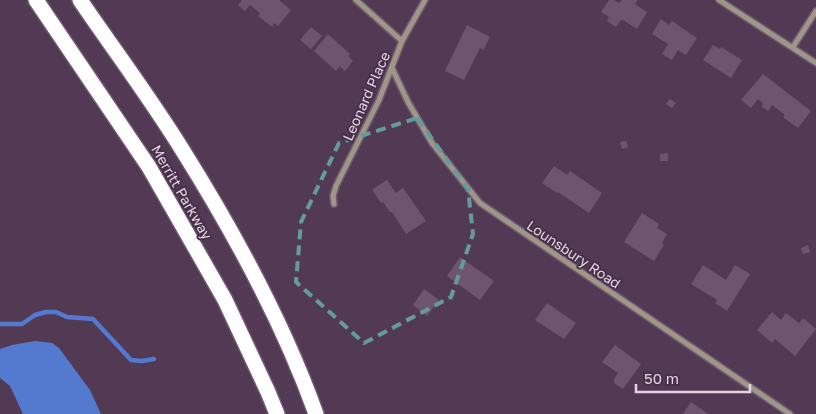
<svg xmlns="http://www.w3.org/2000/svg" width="816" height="414" font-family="'Golos Text',sans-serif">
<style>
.water{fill:#547ad0}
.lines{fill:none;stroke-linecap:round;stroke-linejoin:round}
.stream{stroke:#547ad0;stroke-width:4.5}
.building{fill:#6e546f}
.minor-casing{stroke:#705971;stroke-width:8}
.motorway-casing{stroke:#705971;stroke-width:18}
.minor{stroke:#9e9687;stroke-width:5}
.motorway{stroke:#fff;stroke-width:15}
.marked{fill:none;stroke:#649c9d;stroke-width:4;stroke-dasharray:10 6;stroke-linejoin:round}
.labels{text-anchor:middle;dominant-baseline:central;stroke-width:4;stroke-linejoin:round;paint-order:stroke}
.street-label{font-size:14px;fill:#e3d4e4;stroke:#483049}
</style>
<rect width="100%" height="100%" fill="#533a54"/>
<polygon class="water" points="35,341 52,343 59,348 90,390 101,414 23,414 10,386 0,378 0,349 12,345"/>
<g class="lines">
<polyline class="stream" points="0,324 22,324 35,315 46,312 56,312 67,317 93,319 131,360 142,361 154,359"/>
</g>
<g class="building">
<polygon points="242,0 279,0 291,10 278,26 274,23 272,27 258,16 260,13 250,5 245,11 238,5"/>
<polygon points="609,0 614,0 619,3 622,0 638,0 635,4 647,12 637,29 623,20 620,21 616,27 607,21 609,17 601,12"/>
<polygon points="661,19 669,25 672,21 697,38 686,55 678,50 672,60 662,54 668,44 652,34"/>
<polygon points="467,25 490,37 483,50 480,48 464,80 445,71"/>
<polygon points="311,27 322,36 311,49 300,40"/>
<polygon points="328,34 350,54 348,56 353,61 345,71 340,66 336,71 314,51"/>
<polygon points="713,45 720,49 721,47 742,60 731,78 703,60"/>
<polygon points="763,74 811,111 798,128 784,118 784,114 772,105 768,111 762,107 763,103 758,99 751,108 741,100"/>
<polygon points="670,99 676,103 672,108 666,104"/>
<polygon points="626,141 628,147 622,149 620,142"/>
<polygon points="668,153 668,161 660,161 660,154"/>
<polygon points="554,166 567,175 570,171 602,193 589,213 558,192 557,193 542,183"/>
<polygon points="387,180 396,193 403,188 426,221 406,234 392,212 390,212 383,202 381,203 373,191 373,189"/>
<polygon points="642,213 659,224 657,228 667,234 662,243 664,245 654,261 624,242"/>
<polygon points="808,245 810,252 803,254 801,248"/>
<polygon points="460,257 494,281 480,300 447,276"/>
<polygon points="703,265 726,280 735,265 750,274 727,311 715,303 717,300 691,284"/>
<polygon points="424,289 439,300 427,316 413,305"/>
<polygon points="547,303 576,323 564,339 535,320"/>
<polygon points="772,312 781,320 786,313 799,323 803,318 816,329 795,356 775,339 772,343 757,330"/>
<polygon points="615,345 641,364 623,389 614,383 614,379 618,373 602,362"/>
<polygon points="691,402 708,414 683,414"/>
</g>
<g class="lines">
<g class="minor-casing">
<g id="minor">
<polyline points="356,0 402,41"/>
<polyline points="719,0 816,63"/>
<polyline points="793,47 816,11"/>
<polyline points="392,68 408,102 432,143 480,203 790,414"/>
<polyline points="334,204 333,196 336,186 379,100 402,41 425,0"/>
</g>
</g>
<g class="motorway-casing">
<g id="motorway">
<polyline points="36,0 149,167 225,300 268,392 277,414"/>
<path d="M80,0c34,50 71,99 103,151 52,83 100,171 133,263"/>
</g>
</g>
<use href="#minor" class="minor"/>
<use href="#motorway" class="motorway"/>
</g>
<path class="marked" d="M417,118l51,71 5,45 -22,63 -87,46 -68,-61 5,-60 38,-79z"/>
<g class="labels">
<g class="street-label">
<text transform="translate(366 96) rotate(-66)">Leonard Place</text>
<text transform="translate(182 192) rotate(60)">Merritt Parkway</text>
<text transform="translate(574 254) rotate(34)">Lounsbury Road</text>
</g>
</g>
<path d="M636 384v8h114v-8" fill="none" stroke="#e3d4e4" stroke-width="2.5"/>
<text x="644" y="384" font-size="15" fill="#e3d4e4" stroke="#483049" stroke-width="4" paint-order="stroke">50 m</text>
</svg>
